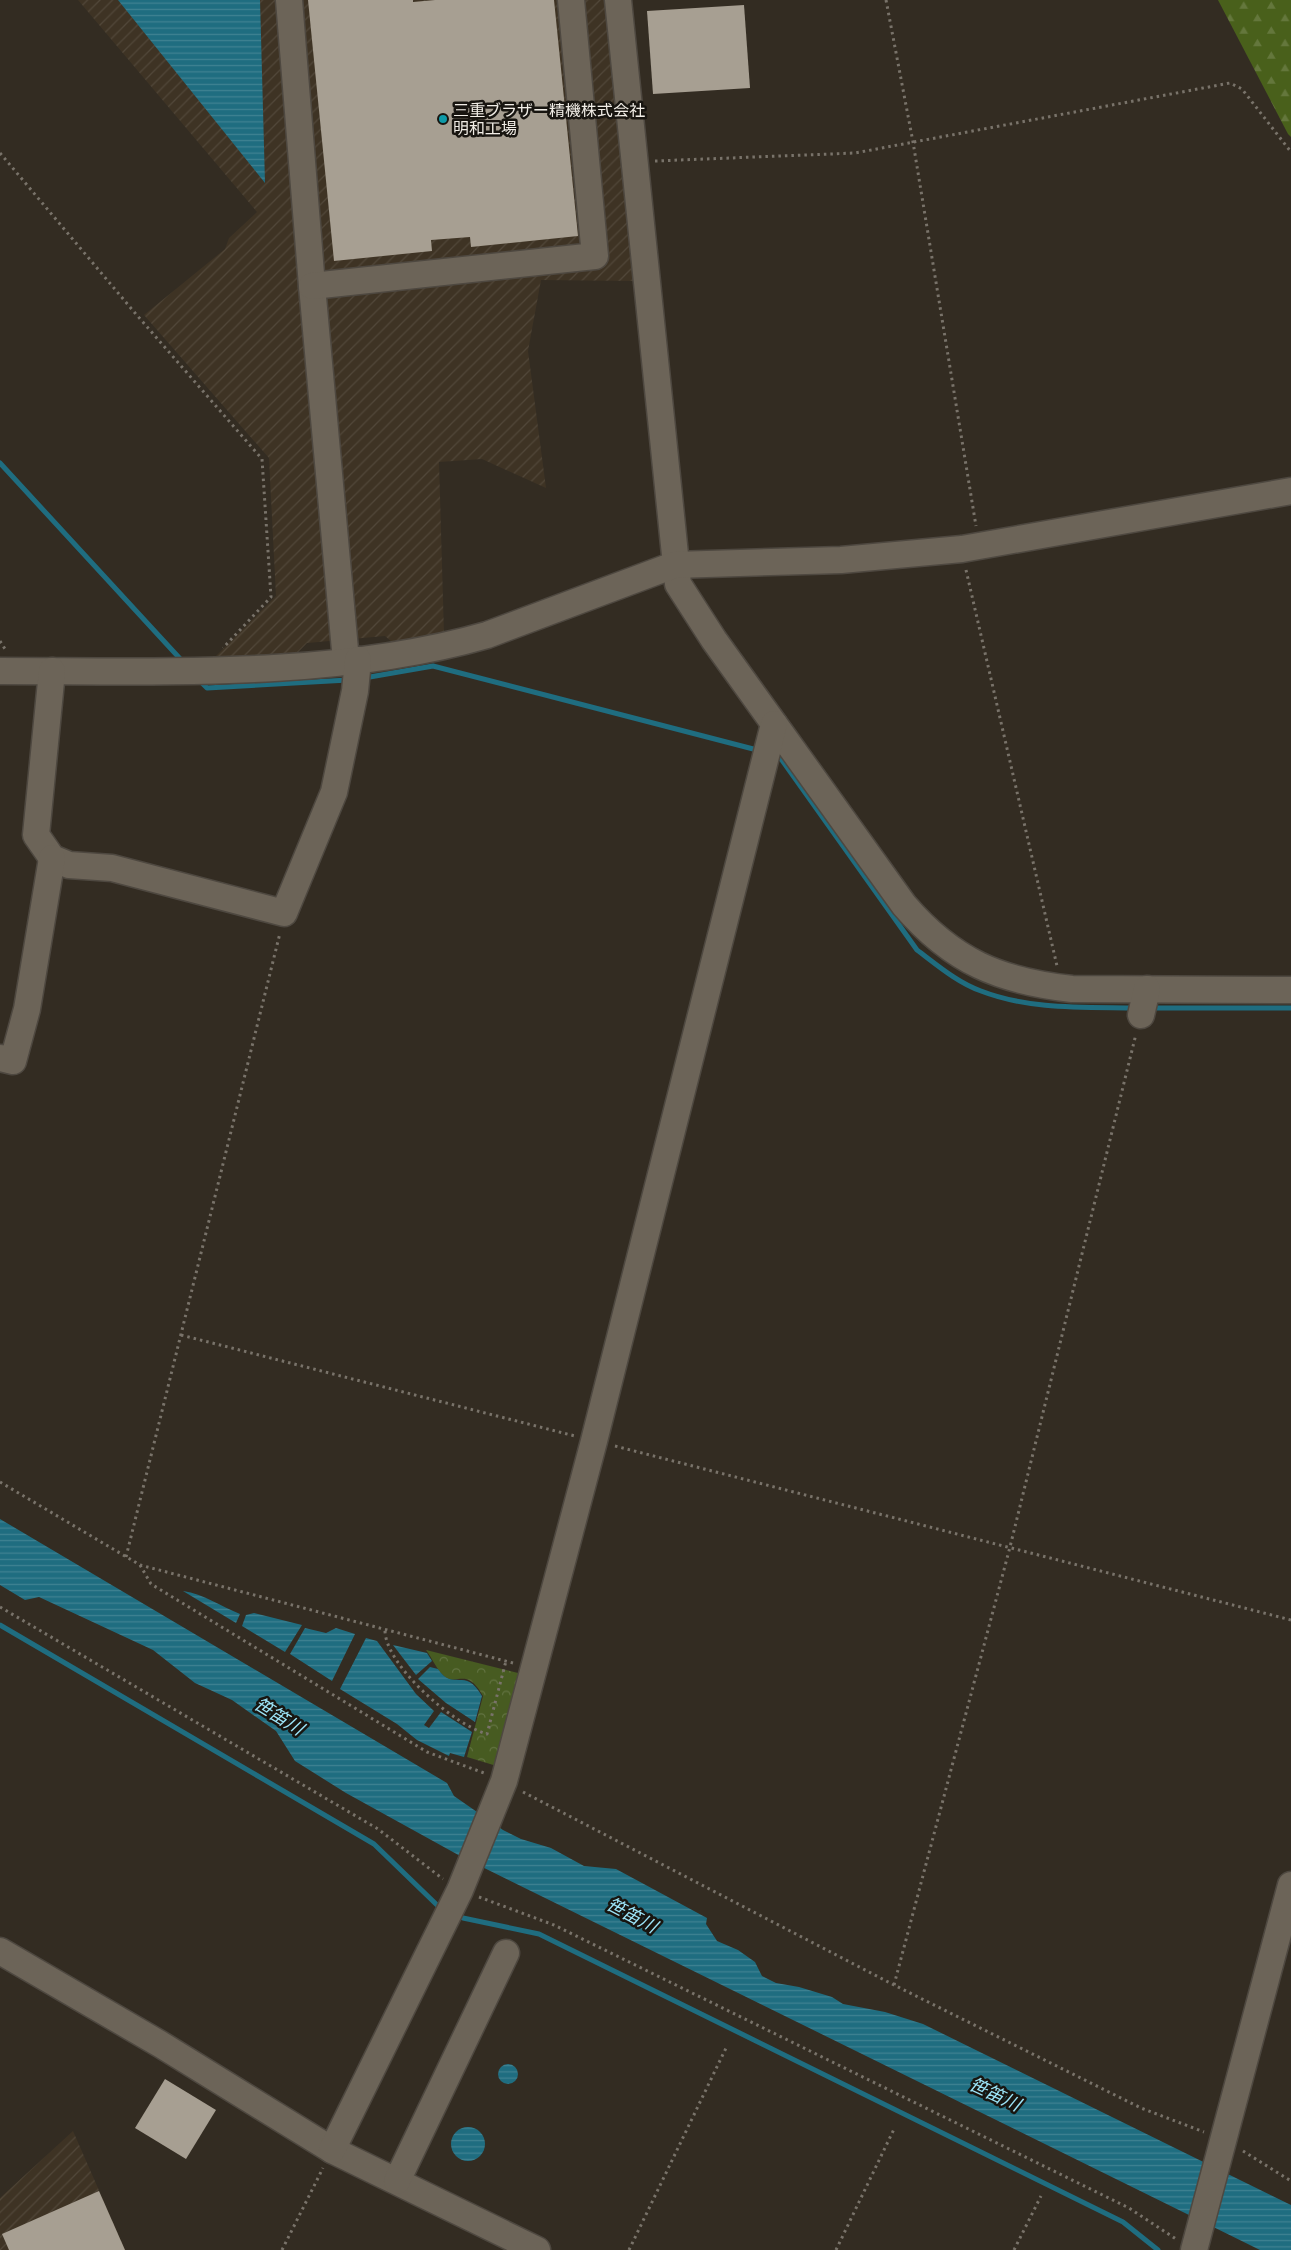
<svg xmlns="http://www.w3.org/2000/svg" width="1291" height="2250" font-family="'Space Grotesk','Noto Sans JP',sans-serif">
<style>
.industrial{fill:url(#industrial-furrows)}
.forest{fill:url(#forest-firs)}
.park{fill:url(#park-crowns)}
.water{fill:url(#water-rules)}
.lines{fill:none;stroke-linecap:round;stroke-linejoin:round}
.stream{stroke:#1f6d80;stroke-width:5}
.building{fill:#a79f92}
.minor-casing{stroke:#4e4840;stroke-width:29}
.path{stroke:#79736a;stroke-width:3;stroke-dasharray:2.5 4;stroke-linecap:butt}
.minor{stroke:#6c6458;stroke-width:26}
.culture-dot{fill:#0f9aa8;stroke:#181510;stroke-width:2}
.labels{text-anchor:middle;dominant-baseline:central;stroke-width:5;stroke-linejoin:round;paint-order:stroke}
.poi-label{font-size:16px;fill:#f1ede6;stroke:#181510;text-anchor:start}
.water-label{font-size:18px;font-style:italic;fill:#9de5f9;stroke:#181510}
</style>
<defs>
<pattern id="industrial-furrows" width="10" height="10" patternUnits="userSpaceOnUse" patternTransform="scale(1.25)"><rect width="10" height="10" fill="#3e3324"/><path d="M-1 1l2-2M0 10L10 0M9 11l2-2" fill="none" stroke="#514739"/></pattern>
<pattern id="forest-firs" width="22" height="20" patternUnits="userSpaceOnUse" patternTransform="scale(1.25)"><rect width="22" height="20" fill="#49601b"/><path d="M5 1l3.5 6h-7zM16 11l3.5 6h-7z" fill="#64773c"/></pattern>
<pattern id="park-crowns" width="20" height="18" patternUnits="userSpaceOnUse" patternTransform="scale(1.25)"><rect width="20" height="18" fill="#475b21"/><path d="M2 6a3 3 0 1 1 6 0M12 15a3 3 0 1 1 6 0" fill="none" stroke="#627341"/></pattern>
<pattern id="water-rules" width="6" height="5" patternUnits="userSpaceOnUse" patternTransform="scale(1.25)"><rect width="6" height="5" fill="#1f6d80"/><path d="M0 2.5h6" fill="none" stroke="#408292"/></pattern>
</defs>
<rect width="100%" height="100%" fill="#332c22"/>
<g class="industrial">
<polygon points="78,0 609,0 635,281 541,280 528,351 546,488 482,459 439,462 444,634 392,642 385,636 307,643 293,657 214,658 276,596 269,458 144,315 225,249 229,238 257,212"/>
<polygon points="73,2131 125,2250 0,2250 0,2198"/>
</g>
<polygon class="forest" points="1218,0 1291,0 1291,137 1288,134"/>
<path class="park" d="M426,1650l100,25 -26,92 -33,-10 16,-61c-17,-30 -26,-9 -39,-20 -7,-6 -12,-18 -18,-26z"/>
<g class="water">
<polygon points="118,0 260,0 265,183"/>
<polygon points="0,1519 447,1783 454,1796 503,1830 521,1839 551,1848 584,1866 616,1869 707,1918 706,1924 717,1941 738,1950 755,1962 762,1976 776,1983 799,1987 832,1997 843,2004 885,2012 923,2024 1291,2205 1291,2250 1260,2250 462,1857 346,1793 295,1761 276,1731 232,1700 195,1683 153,1650 39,1597 25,1600 0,1585"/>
<path d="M183,1591c21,3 37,15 57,23l-4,9z"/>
<polygon points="254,1613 302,1625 285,1652 242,1626 246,1615"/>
<polygon points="305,1628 326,1633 336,1628 355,1634 332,1681 290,1654"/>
<polygon points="366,1638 377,1641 416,1694 434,1711 424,1725 429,1728 441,1712 472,1732 464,1757 450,1753 449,1756 417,1740 397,1724 340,1689"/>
<polygon points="393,1645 427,1653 432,1661 416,1675"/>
<path d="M430,1667l8,2c15,23 27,-3 44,27l-7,26 -29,-19 -28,-24z"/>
<circle cx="508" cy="2074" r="10"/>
<circle cx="468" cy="2144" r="17"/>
</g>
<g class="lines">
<g class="stream">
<polyline points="0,463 184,663"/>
<polyline points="364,678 433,666 761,751"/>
<polyline points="198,679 207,688 348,680"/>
<path d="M774,755l5,1 138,194c20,15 41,33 64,41 49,19 103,16 155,17"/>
<polyline points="1149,1008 1291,1008"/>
<polyline points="0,1625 374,1844 437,1905"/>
<polyline points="463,1918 539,1934 1123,2222 1158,2250"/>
</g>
</g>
<g class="building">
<polygon points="308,0 413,0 413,2 435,0 554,0 578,236 471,247 470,237 431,240 432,251 334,261"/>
<polygon points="744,5 750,88 653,94 647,11"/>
<polygon points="165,2079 216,2110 186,2159 135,2128"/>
<polygon points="99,2191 125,2250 9,2250 2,2234"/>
</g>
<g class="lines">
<g class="minor-casing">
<g id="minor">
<polyline points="289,0 312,286 346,661"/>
<path d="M618,0l60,584 36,56 190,265c49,57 96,76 168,84l219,1"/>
<polyline points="312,286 595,256 571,0"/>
<path d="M0,671c158,0 334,8 487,-36l187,-70 167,-5 121,-11 329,-58"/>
<polyline points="52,671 36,835 52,858 69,865 112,868 284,913 334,792 355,691 358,660"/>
<polyline points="1141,1015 1147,989"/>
<polyline points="0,1058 13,1061 27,1009 52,858"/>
<polyline points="0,1951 160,2044 332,2150 537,2250"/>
<polyline points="332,2150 460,1890 504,1781 594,1441 774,724"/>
<polyline points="397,2181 506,1953"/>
<polyline points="1194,2250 1291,1885"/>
</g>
</g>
<g class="path">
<polyline points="886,0 913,142 976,526"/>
<polyline points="0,153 135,313 262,459 271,597 223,648"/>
<polyline points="655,161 855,153 1230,83 1242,89 1291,152"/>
<polyline points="966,570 1057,966"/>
<polyline points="0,641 5,649"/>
<polyline points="181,1335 575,1436"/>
<polyline points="615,1446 1291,1620"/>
<polyline points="0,1482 140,1565 513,1663"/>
<polyline points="126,1557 280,933"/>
<polyline points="140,1565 151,1584 427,1752 484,1773"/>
<polyline points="0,1607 378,1829 443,1879"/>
<path d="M385,1631c1,35 69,94 102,103l19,-73"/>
<polyline points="523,1792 894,1985 1141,2108 1204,2132"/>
<polyline points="479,1897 554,1925 1129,2208 1176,2239"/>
<polyline points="894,1985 1010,1547 1136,1034"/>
<polyline points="1243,2151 1291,2181"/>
<polyline points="282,2250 323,2168"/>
<polyline points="629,2250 726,2048"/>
<polyline points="836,2250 895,2127"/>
<polyline points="1014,2250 1041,2196"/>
</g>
<use href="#minor" class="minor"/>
</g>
<circle class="culture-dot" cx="443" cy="119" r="5"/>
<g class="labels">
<g class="poi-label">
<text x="453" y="110">三重ブラザー精機株式会社<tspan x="453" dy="18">明和工場</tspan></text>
</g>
<g class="water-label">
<text transform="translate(279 1716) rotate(32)">笹笛川</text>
<text transform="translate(632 1915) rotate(28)">笹笛川</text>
<text transform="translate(995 2094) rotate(25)">笹笛川</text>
</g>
</g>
</svg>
